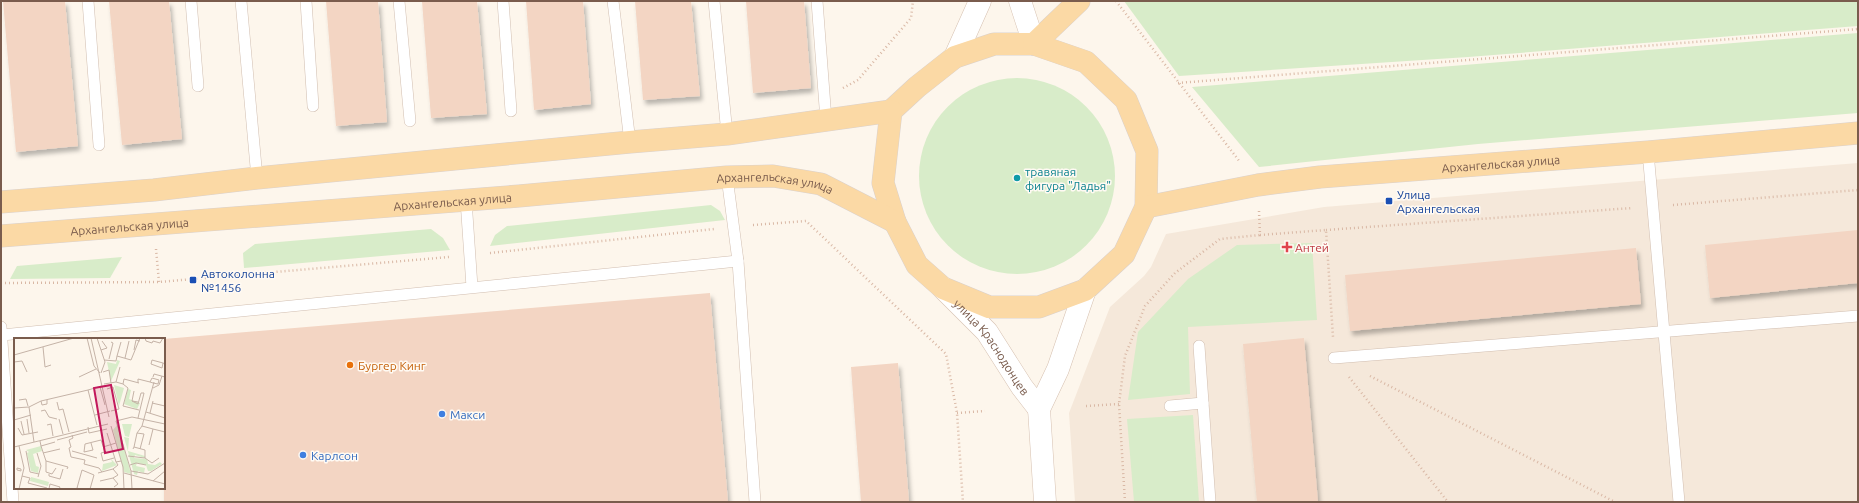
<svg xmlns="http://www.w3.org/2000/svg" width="1859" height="503" font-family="Ubuntu,sans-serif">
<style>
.residential{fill:#f5e8da}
.green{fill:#d8ecc9}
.building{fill:#f3d5c3;filter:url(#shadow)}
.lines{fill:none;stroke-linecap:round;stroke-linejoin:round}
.service-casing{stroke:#d1beb0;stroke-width:12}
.secondary-casing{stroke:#d6c0b0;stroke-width:23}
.primary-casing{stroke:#dad1cd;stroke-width:23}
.path{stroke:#d9b8a5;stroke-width:2.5;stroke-dasharray:1 3;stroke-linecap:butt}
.service{stroke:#fff;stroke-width:11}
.secondary{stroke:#fff;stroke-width:22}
.primary{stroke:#fbd9a5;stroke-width:22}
.culture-dot{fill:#0f9aa8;stroke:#fffaf3;stroke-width:1.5}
.transit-dot{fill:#1a4fb4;stroke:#fffaf3;stroke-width:1.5}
.health-dot{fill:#e0444e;stroke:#fffaf3;stroke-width:1.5}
.food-dot{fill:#e8710a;stroke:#fffaf3;stroke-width:1.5}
.shop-dot{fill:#3f7fe0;stroke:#fffaf3;stroke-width:1.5}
.labels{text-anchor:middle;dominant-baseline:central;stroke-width:3;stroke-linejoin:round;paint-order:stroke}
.street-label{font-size:12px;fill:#7a5c4d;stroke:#fffaf3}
.culture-label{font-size:12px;fill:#0d838f;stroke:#fffaf3;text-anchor:start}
.transit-label{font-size:12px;fill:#164399;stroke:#fffaf3;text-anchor:start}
.health-label{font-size:12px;fill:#be3a42;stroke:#fffaf3;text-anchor:start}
.food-label{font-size:12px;fill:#c56008;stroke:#fffaf3;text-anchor:start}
.shop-label{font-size:12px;fill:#366cbe;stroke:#fffaf3;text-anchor:start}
.inset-road{fill:none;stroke:#c5b3a7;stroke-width:1}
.view{fill:#c2185b;fill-opacity:0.15;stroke:#c2185b;stroke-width:2}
.inset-edge{fill:none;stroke:#7a5c4d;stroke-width:2}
</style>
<defs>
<filter id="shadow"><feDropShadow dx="2.5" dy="4.5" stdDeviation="2" flood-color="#0004"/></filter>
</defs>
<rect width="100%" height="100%" fill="#fdf6ec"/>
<polygon class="residential" points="1858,163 1858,502 1075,502 1069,413 1110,307 1144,276 1151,267 1166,234 1324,207"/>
<g class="green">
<polygon points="1124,1 1858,1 1858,26 1468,57 1179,76"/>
<polygon points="1858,33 1858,113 1478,144 1259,167 1192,87"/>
<circle cx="1017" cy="176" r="98"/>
<polygon points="711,205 720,211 725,220 490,246 495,235 507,226"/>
<polygon points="431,229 443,238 450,250 244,268 243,253 255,244"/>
<polygon points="1312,243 1317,320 1188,327 1190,394 1128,400 1138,332 1188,279 1237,245"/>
<polygon points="122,257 110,278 10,279 17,266"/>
<polygon points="1193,415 1199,502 1134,502 1127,419"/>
</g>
<g class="building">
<polygon points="3,1 65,1 78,146 16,152"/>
<polygon points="109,1 169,1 182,139 122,145"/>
<polygon points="326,1 378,1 387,122 336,126"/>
<polygon points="422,1 477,1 487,114 431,118"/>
<polygon points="526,1 583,1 591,104 534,110"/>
<polygon points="635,1 691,1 700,96 643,100"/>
<polygon points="746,1 804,1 811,88 753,93"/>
<polygon points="1858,230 1858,283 1710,298 1705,245"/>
<polygon points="1636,248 1641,304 1350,331 1345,275"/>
<polygon points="710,293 728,502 164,502 164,339"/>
<polygon points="1304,338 1318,502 1257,502 1243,344"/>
<polygon points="898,363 909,502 861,502 851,367"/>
</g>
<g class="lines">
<g class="service-casing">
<g id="service">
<polyline points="88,1 99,145"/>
<polyline points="191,1 198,86"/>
<polyline points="241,1 257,178"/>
<polyline points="306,1 313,106"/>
<polyline points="399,1 410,121"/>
<polyline points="503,1 511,111"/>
<polyline points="613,1 630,142"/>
<polyline points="714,1 727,134"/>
<polyline points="817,1 826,120"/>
<polyline points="1648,152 1679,502"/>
<polyline points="727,177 738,261 755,502"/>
<polyline points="466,200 472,287"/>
<polyline points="1,327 13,502"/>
<polyline points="2,335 738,261"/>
<polyline points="1199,346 1210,502"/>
<polyline points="1334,358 1858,316"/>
<polyline points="1170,406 1203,403"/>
</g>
</g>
<g class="secondary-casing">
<g id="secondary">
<polyline points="1020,1 1034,44"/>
<polyline points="955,57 980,1"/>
<path id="s1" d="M943,288l44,44 35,55 17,22"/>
<polyline points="1045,502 1039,409 1058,369 1085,290"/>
</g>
</g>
<g class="primary-casing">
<g id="primary">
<polygon points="994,44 1034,44 1086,62 1126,100 1147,151 1146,207 1124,254 1085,290 1039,307 989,307 943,288 917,265 895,222 883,183 891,111 917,87 955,57"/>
<polyline points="1034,44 1079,1"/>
<polyline points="1,202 154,190 257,178 630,142 727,134 891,111"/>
<path id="s2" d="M1146,207l112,-22 62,-8 328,-25 210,-19"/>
<path id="s3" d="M1,236l518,-40 208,-19 46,-1 48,8 74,38"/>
</g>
</g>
<g class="path">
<polyline points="1116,1 1240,162"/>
<polyline points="1178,83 1858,29"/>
<polyline points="843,88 858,80 911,18 913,1"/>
<polyline points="1673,205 1858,190"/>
<polyline points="1259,211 1260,235 1326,230 1333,337"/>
<polyline points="753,225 806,221 946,354 957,413 963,502"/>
<polyline points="1326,230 1632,208"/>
<polyline points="156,249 159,282"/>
<polyline points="490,253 714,229"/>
<polyline points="1,283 159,282 449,257"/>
<polyline points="1370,376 1615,502"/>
<polyline points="1349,377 1448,502"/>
<polyline points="1086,406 1119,404"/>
<polyline points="957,413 985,411"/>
<polyline points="1125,502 1119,404 1125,356 1145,306 1175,273 1220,239 1260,235"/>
</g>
<use href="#service" class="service"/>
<use href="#secondary" class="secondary"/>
<use href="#primary" class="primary"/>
</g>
<circle class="culture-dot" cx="1017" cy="178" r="4"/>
<g class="transit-dot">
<rect x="1385" y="197" width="8" height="8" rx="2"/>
<rect x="189" y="276" width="8" height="8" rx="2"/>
</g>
<path class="health-dot" d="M1285 241h4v4h4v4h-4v4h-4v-4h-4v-4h4z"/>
<circle class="food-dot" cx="350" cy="365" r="4"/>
<g class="shop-dot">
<circle cx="442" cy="414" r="4"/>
<circle cx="303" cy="455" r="4"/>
</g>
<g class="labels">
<g class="street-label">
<text stroke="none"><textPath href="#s2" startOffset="358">Архангельская улица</textPath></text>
<text stroke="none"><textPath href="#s3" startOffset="777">Архангельская улица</textPath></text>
<text stroke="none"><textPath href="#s3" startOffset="453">Архангельская улица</textPath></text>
<text stroke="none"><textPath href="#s3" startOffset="129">Архангельская улица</textPath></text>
<text stroke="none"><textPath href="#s1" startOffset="77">улица Краснодонцев</textPath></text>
</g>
<g class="culture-label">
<text x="1025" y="171">травяная<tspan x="1025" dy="14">фигура "Ладья"</tspan></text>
</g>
<g class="transit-label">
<text x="1397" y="194">Улица<tspan x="1397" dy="14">Архангельская</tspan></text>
<text x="201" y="273">Автоколонна<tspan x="201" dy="14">№1456</tspan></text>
</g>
<g class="health-label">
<text x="1295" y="247">Антей</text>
</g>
<g class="food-label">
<text x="358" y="365">Бургер Кинг</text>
</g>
<g class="shop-label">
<text x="450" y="414">Макси</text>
<text x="311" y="455">Карлсон</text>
</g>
</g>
<g transform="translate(14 338)">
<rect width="151" height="151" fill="#fdf6ec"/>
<path d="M103,22l3,1 -9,20 -4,-19 9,2zM100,47l10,3 -5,18zM114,51l3,1 -2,9 11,4 -3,6 -13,-5zM104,86l13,50 -7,-2 -11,-42zM108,86h10l-3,13 -4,-1zM110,99l5,1 -1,13 17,5v2l-10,-3 -1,3 13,1 1,5 7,1 5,-3 2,2 -11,7h-3l-2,-6 -9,-2 -1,3 9,2 -1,5 -6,-2 -1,4 -3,-1zM27,108l1,5 -9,3 3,12 3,1 -1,6 -7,-2 -4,-18 2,-1 -3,-2zM97,121l6,6 -15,6 1,-7 9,-2zM17,139l18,5 -1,4 -18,-5z" fill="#d8ecc9"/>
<path class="inset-road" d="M73,0l7,28 6,7M77,0l18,79M83,0l8,24 -4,11M131,0l1,3 6,2 1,-2 7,2 3,-5M29,9l2,20 6,-2M87,12l6,-2 -5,-7M120,12l2,-10 4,1M0,17l60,-17M103,18l4,-14M111,20l4,-17M95,21l4,-16 -2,-1M90,22l12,1 1,-5 14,4 9,-22M0,24l8,-1 5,11M149,25l-1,5 -11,-4 1,-4 11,3 2,1M89,34l6,-2 2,13M65,39l17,-8M139,39l1,-3 11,3M102,44l4,-15M124,45v-4l12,3 3,1 5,1 1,-4 -7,-2 -2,4M90,46l12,-2 7,2 1,-5 15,4M109,46l5,4 -5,18 16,4M86,49l5,18M139,50l6,-3 3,-9M93,51l6,-2 6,22 -8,2M120,53l-2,10 6,1M5,62l7,-1 2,7M27,63l47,-11M118,63l6,3 3,-11h3l-6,25M43,64l2,8 4,-1 6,23M138,65l13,3M0,70l15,-1M27,73l4,-1 4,7 8,2M132,74l19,6M136,75l3,-12M81,77l15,-4M13,81l2,14M45,81l4,15M0,82l17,-5M7,83l3,13M33,87l4,-1 2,12M83,87l-9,-35 14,-4M97,88l12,41 1,22M128,88l12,-44M74,89l1,6 18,-4M4,90l4,7 16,-3M139,91l12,3M93,95l9,29M123,95l5,-7 11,3 -4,16M43,102l30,-8M26,103l1,5 14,-4M20,104l-5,-35 12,-6 1,4 5,-1v-4M77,105l2,7 -9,2 1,-8 16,-4 4,12 -4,1 2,8 11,-3M27,108l5,15M0,109l94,-23M57,109l-2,1 2,9 14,3 -1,4 15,4 3,4M57,109l-2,-7 4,-2 -1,-3M89,109l13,-4M120,109l3,-14 7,1 -4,15M119,111l1,-2 11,3v8M12,113l4,21 9,2M58,113l25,7M23,115l4,13 -3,11M29,115l17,-4M114,118l17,2 7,5 7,-5M116,127l6,-2 10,2M3,130l4,1v2l-4,-1zM42,130l-4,6 -6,-2v-11l22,6 -1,2M117,133l17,3 17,-11M84,135l15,-4M110,135l41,11M35,136v2l11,3 3,-10M8,138l8,2 -2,5 19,5M99,140l5,-3 -5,-6 5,-4 -2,-3 5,-1M86,143l13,-3 5,6 -4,3M139,143l12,-10M5,151l5,-21 -5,-22M35,151l1,-5 10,3 -1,2M66,151l-3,-1 5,-18 12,5 -4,14M118,151l-1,-18 -15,-50 16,-4 33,7"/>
<path class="view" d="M97,47l12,64 -18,4 -11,-65z"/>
<rect width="151" height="151" class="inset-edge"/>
</g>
<rect width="1859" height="503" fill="none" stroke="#7a5c4d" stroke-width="4"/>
</svg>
